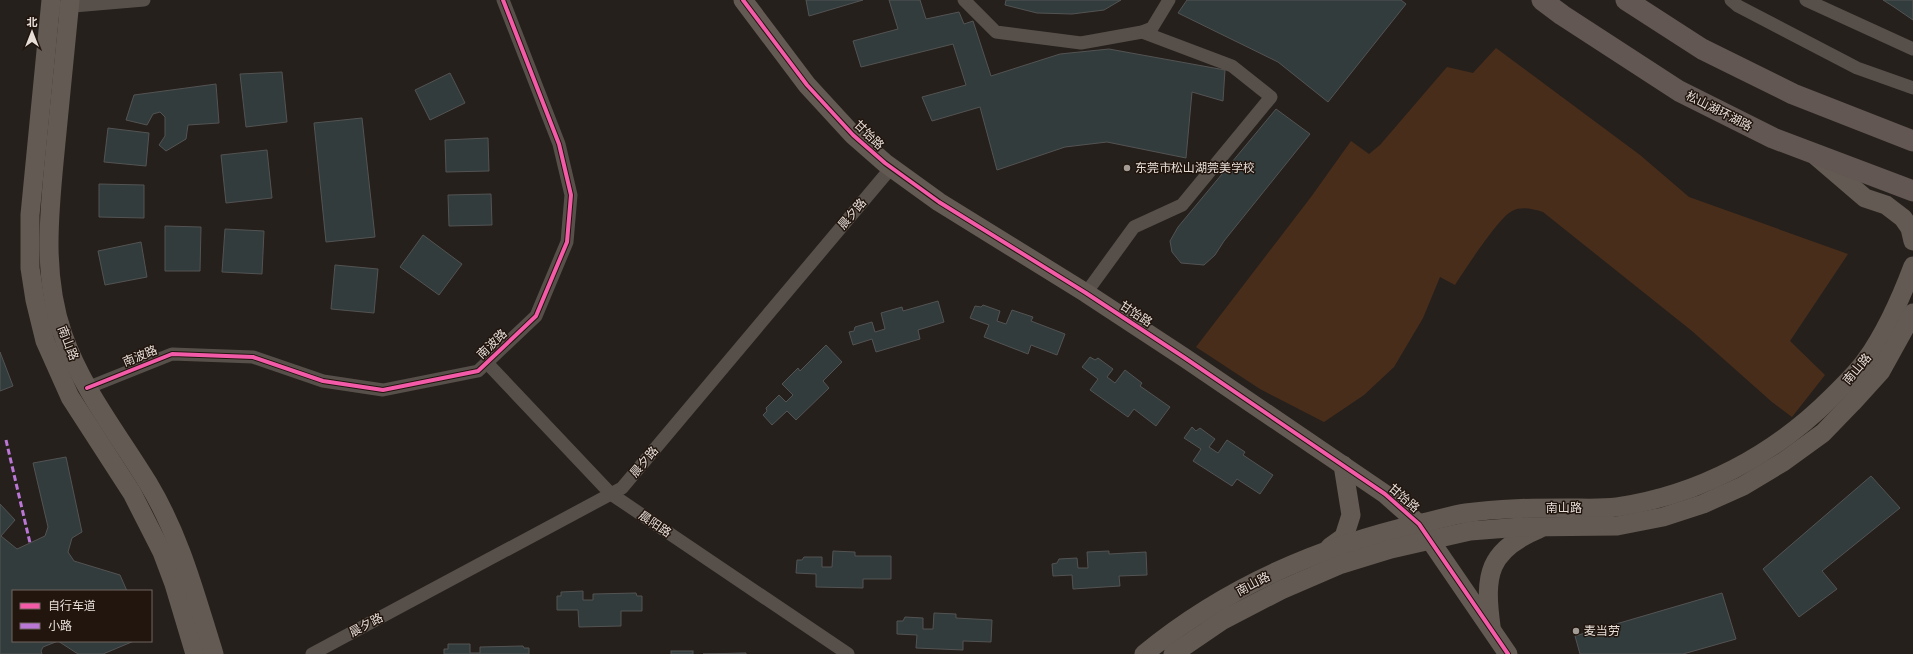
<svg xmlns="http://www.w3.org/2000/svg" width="1913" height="654" font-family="'Archivo Narrow','Noto Sans SC',sans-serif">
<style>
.green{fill:#492d1b}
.building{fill:#323c3d;stroke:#535353}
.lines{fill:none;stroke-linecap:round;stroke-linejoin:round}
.street{stroke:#57504a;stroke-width:13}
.secondary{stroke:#635a53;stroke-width:19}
.primary{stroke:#625752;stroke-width:21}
.quiet{stroke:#ba77d6;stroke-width:3;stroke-dasharray:6 3;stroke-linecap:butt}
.cycleway-casing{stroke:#21150e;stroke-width:6}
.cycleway{stroke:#f35aa7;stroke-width:4}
.poi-dot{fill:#a39c96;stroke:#21150e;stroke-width:1.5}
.labels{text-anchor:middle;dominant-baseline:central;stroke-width:3;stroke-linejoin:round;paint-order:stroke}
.street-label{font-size:12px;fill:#e7ded8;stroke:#21150e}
.poi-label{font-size:12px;fill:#e7ded8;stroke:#21150e;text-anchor:start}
</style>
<rect width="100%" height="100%" fill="#26201c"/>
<path class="green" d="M1496,48l144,107 49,42 159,57 -58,87 35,34 -33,42 -20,-15 -80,-71 -149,-119c-10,-3 -22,-6 -31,-1 -13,6 -48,60 -57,74l-15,-8 -17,41 -29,49 -30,28 -40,27 -64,-33 -64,-42 115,-150 40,-56 18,13 11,-9 67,-78 26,6z"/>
<g class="building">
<polygon points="806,0 863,0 809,16"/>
<polygon points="889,0 920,0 926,19 959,12 964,24 973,21 991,76 1060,54 1109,49 1225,70 1223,101 1192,92 1186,158 1107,142 1065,147 997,170 980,107 932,121 922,97 966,85 953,44 861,67 853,41 898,29"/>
<polygon points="1006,0 1121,0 1104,10 1072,14 1037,13 1005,5"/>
<polygon points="1187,0 1401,0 1406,4 1328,102 1278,62 1178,13"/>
<polygon points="1883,0 1913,0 1913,20 1894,7"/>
<polygon points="282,72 287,122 246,127 240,74"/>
<polygon points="450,73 465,103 430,120 415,90"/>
<polygon points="216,84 219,123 188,125 186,139 166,151 159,145 165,136 165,117 160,112 153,114 147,125 126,120 134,95"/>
<polygon points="1276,109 1310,134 1224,241 1215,255 1204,265 1181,263 1172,252 1170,241 1178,227"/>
<polygon points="362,118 375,237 326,242 314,123"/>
<polygon points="108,128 149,133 146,166 104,162"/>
<polygon points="488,138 489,171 446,172 445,140"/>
<polygon points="267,150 272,198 226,203 221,155"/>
<polygon points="99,184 144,185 144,218 99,217"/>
<polygon points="491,194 492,225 449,226 448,195"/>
<polygon points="165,226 201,227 200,271 165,271"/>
<polygon points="225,229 264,231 262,274 222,272"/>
<polygon points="423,235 462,264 439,295 400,267"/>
<polygon points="141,242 147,277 105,285 98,251"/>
<polygon points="335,265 378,269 374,313 331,309"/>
<polygon points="938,301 944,322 918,330 920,339 876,352 872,339 853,345 849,332 854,331 855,327 872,322 875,332 885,329 881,313 902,307 903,311"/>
<polygon points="983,305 1000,311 997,321 1006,324 1012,310 1033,317 1031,321 1065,334 1057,355 1031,345 1028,354 984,337 989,325 970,318 975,306 981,307"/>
<polygon points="826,345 842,362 823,381 829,388 796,420 787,411 772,425 763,415 767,411 766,408 779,395 786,402 793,395 782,384 798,368 800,371"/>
<polygon points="0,352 13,386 0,391"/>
<polygon points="1090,357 1095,360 1098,358 1113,369 1107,377 1115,383 1125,370 1142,383 1140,386 1170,407 1156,426 1134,409 1128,417 1090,390 1098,379 1082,367"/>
<polygon points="1192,427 1196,431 1200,428 1215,439 1209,447 1218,453 1227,440 1245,452 1243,455 1273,475 1260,494 1237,479 1232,486 1193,461 1201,449 1184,438"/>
<polygon points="66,457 82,532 72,538 68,552 74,561 120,575 127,591 13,591 13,641 134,641 103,654 78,654 58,641 43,647 41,651 42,654 0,654 0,504 15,520 1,536 17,549 45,536 48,527 33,463"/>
<polygon points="1871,476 1900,508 1822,571 1837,589 1799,617 1763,569"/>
<polygon points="833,551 855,552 855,556 891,556 891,579 863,579 863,588 816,587 816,574 796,573 797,560 802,560 804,557 822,557 822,567 832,567"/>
<polygon points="1109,551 1109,554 1146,552 1147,575 1119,576 1120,586 1073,589 1072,575 1053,576 1052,564 1057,563 1059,559 1077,558 1078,568 1088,568 1087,552"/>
<polygon points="583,591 583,600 593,600 593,594 636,593 637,596 642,596 642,611 621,611 621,626 579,627 578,610 557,610 557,596 561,596 561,592"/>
<polygon points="1722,593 1736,639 1683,654 1580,654 1575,636"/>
<polygon points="934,613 956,614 956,618 992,620 991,642 963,641 963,650 916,648 917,635 897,634 897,621 903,621 905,617 923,618 923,629 933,629"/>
<polygon points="448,644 470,644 470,653 480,653 480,647 523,646 524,648 529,648 529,654 444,654 444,649 448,649"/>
<rect x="671" y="651" width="22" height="3"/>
<polygon points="746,653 746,654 703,654"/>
</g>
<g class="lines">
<g class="street">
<polyline points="964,0 996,32 1081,43 1142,32 1152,28 1169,0"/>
<polyline points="1731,0 1738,6 1857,68 1913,88"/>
<polyline points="1806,0 1913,49"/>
<polyline points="62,7 144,0"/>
<polyline points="1086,293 1134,227 1182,205 1271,97 1232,66 1142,32"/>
<polyline points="487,363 611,494 848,654"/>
<polyline points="87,388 172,354 253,357 323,381 383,390 478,371 536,316 567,242 571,195 559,144 503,0"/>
<polyline points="312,654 622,488 891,168"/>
</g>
<g class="secondary">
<polyline points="51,0 30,215 30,268 35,300 45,341 70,397 132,493 162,552 174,584 195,654"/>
<path d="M70,0c-5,47 -9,95 -14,142 -6,64 -15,130 7,193 19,54 55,99 85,148 33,55 47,111 66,171"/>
<polyline points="743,0 807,85 853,135 885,163 939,202 1086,293 1185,358 1385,494 1419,524 1508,654"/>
<polyline points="1816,156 1865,198 1886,205 1903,218 1910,228 1913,241"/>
<polyline points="1330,547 1344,537 1351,515 1343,465"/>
<path d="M1491,626c-7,-51 -3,-76 48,-97"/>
<path d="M1144,654c80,-66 177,-108 278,-131 15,-3 30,-8 44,-10 33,-5 67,-5 101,-5 16,0 34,1 50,-1 82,-12 157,-52 215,-110 12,-12 25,-24 34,-37 20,-28 35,-62 47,-94"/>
<polyline points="1173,654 1223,620 1281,590 1339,565 1391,549 1470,531 1521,527 1617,526 1663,517 1703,504 1743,486 1783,462 1823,433 1852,403 1881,371 1913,313"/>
</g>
<g class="primary">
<polyline points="1542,0 1562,15 1679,91 1773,138 1913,191"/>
<polyline points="1626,0 1702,49 1793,94 1913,141"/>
</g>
<polyline class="quiet" points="6,440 30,543"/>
<g class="cycleway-casing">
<g id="cycleway">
<polyline points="743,0 807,85 853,135 885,163 939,202 1086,293 1185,358 1385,494 1419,524 1508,654"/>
<polyline points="87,388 172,354 253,357 323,381 383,390 478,371 536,316 567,242 571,195 559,144 503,0"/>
</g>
</g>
<use href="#cycleway" class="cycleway"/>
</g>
<g class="poi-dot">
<circle cx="1127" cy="168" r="4"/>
<circle cx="1576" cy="631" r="4"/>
</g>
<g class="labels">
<g class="street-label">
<text transform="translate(1719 111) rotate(27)">松山湖环湖路</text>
<text transform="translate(869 135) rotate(44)">甘饴路</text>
<text transform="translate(852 214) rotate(-50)">晨夕路</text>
<text transform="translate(1136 314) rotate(33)">甘饴路</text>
<text transform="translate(68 343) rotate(69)">南山路</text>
<text transform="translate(492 344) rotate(-44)">南波路</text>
<text transform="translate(140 356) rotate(-22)">南波路</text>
<text transform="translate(1857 369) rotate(-50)">南山路</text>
<text transform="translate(644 462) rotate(-50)">晨夕路</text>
<text transform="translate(1404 498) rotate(41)">甘饴路</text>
<text x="1564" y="508">南山路</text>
<text transform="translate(655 524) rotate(34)">晨阳路</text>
<text transform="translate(1253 584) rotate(-28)">南山路</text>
<text transform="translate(366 625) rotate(-28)">晨夕路</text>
</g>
<g class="poi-label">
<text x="1135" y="168">东莞市松山湖莞美学校</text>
<text x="1584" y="631">麦当劳</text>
</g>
</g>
<rect x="12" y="590" width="140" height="52" fill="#21150e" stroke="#70655f"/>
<rect x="20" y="603" width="20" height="6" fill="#f35aa7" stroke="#70655f"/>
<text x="48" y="610" font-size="12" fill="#e7ded8">自行车道</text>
<rect x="20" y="623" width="20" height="6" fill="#ba77d6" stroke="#70655f"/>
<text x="48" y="630" font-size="12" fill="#e7ded8">小路</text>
<g transform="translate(32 32)" stroke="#21150e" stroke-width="3" paint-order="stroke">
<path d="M0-3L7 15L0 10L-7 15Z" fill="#e7ded8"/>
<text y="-6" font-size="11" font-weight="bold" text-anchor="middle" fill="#e7ded8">北</text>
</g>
</svg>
